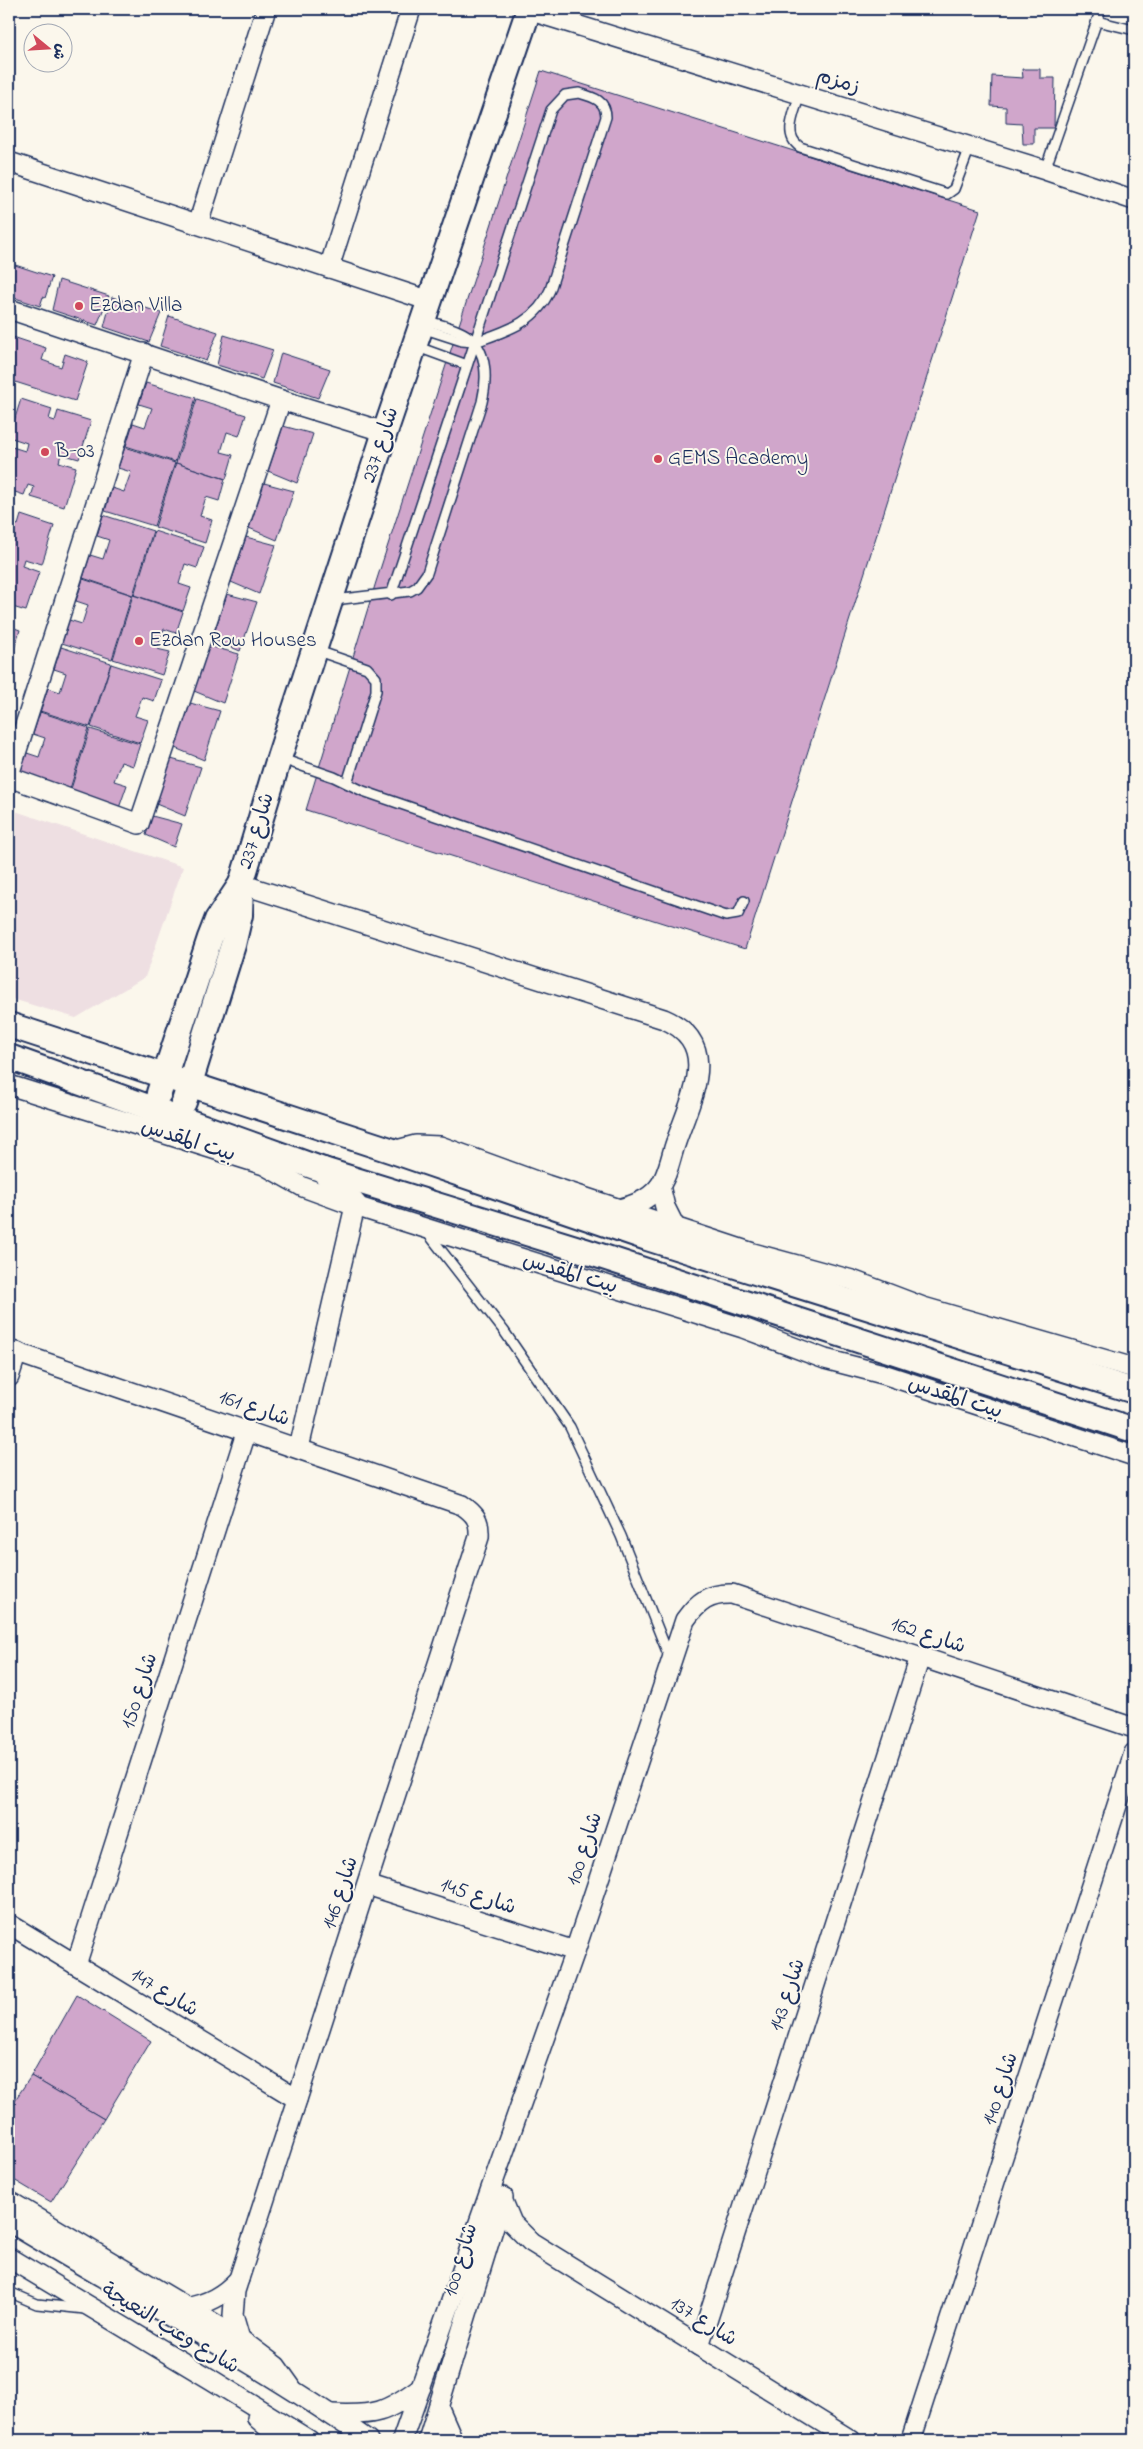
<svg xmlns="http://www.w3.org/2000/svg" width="1143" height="2449" font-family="'Indie Flower','Playpen Sans Arabic',sans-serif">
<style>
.built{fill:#eedfe2}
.building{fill:#d0a6cb;stroke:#1b2f5e}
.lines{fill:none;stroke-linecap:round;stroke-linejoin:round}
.service-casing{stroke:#1b2f5e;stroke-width:12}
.minor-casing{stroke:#1b2f5e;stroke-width:22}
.tertiary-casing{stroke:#1b2f5e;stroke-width:28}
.service{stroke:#fbf7ec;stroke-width:9}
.minor{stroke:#fbf7ec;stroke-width:19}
.tertiary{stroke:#fbf7ec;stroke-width:24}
.poi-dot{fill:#d1495b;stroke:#fbf7ec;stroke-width:2}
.labels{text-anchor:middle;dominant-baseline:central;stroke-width:4;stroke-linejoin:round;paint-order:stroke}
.street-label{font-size:21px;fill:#1b2f5e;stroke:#fbf7ec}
.poi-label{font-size:21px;fill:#1b2f5e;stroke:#fbf7ec;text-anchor:start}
</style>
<rect width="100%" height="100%" fill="#fbf7ec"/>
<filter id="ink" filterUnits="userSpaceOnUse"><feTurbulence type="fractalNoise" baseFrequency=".02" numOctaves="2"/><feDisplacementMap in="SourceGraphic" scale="10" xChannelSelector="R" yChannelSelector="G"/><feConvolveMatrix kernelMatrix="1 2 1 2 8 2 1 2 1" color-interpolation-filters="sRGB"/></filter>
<g filter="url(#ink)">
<polygon class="built" points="9,809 183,867 145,977 76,1018 9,998"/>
<g class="building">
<polygon points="1022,69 1040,69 1040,78 1055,78 1054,128 1034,128 1034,144 1023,144 1022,124 1006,123 1006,107 991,106 992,76 1023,78"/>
<polygon points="541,71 980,210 745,949 306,810 376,582"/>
<polygon points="9,263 52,277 45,298 43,297 40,306 9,296"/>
<polygon points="59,280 109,296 97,325 52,310"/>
<polygon points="112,297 161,313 149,342 104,327"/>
<polygon points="169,316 218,332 206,361 160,346"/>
<polygon points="224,335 273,350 262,379 217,365"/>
<polygon points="10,336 46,348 42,360 61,367 65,354 88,362 75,401 9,380"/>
<polygon points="281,353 330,369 318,398 273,383"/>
<polygon points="146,383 196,398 175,462 126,446 133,423 145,427 152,408 139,404"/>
<polygon points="21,399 52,409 49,419 55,421 58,411 91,421 79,459 61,454 59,462 76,467 64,507 31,497 34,487 28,485 24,495 9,490 9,446 25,451 27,443 9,437"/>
<polygon points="197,399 246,415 239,436 227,432 221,452 233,455 226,479 176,463"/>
<polygon points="283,426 313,434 297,483 268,471"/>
<polygon points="125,447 175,463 154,526 105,511 112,488 124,492 131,472 118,468"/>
<polygon points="176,463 225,479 219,501 206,497 200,516 212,520 205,543 155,527"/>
<polygon points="264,483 294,491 277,540 249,528"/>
<polygon points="9,511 15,513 12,523 18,525 21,515 54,526 42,564 24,559 22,566 39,572 26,611 9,606"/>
<polygon points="103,515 153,531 133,595 83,578 90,555 103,559 109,540 97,536"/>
<polygon points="154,531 204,547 197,568 185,564 179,584 191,588 183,611 134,595"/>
<polygon points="246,537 276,545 259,594 231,582"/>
<polygon points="83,579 132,595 112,659 62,643 69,620 82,624 88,605 76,601"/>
<polygon points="227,594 257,602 240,651 212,639"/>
<polygon points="133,595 183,612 176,633 164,629 157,649 170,652 162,675 113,659"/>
<polygon points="9,626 20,630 9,665"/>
<polygon points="209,646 239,654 223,703 194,691"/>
<polygon points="61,647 111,663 90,727 40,711 48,688 60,692 66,673 54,669"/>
<polygon points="111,664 161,680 154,701 142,697 135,716 148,720 140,743 91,727"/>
<polygon points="190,703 220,711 204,760 175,748"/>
<polygon points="40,712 89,728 69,792 19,776 27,753 39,757 45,738 33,734"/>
<polygon points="90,729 140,744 133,766 121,762 114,781 127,785 119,808 70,792"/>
<polygon points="171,759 201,767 185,816 156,804"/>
<polygon points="152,816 182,824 174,847 146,835"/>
<polygon points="77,1995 151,2041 104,2119 31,2076"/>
<polygon points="31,2076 104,2119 51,2202 9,2177 9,2109"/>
</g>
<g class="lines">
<g class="service-casing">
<g id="service">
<polyline points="1097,21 1134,30"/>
<path d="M579,93c14,4 27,7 27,24l-56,173c-14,33 -44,41 -75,52l76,-232 14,-15z"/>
<path d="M800,94c-5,18 -18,41 0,53l147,47 7,-5 16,-42"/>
<polyline points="1045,170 1101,9"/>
<polyline points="422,328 462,341 475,342"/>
<polyline points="415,346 467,365"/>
<polyline points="391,595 475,342"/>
<path d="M334,600l76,-9 7,-4 10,-14 55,-171c5,-21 6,-51 -13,-65 -11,-9 -30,-12 -44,-17"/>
<polyline points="315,650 367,668 376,678 376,691 347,783"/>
<polyline points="279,758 334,777 363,791 726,916 738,914 744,901"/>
<polyline points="427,1232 504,1331 570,1427 621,1536 670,1659"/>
<polyline points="9,2292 37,2304 85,2309"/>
</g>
</g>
<g class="minor-casing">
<g id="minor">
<polyline points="528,10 1045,170 1134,200"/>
<polyline points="9,162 430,301"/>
<polyline points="198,224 266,9"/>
<polyline points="329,268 411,9"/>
<polyline points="9,309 281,400 385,432"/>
<polyline points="9,775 144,353"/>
<polyline points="9,777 139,824 281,400"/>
<path d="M241,884l423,135c58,25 27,79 12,123 -5,13 -8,35 -18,46 -10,12 -24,17 -39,21"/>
<polyline points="9,1085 264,1165 303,1187 355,1206 743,1328 825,1359 883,1374 1134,1456"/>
<polyline points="393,1151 416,1145 440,1146 547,1185 753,1253 852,1280 923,1307 1134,1368"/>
<polyline points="660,1186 665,1207 675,1227"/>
<path d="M9,1350l453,155c13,9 18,15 17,32l-244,754 -2,24 7,24"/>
<polyline points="9,1377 17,1352"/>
<polyline points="299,1448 355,1206"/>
<polyline points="367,1885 575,1951"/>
<polyline points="9,1924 297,2099"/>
<polyline points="76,1965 247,1430"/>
<polyline points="502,2199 512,2223 531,2242 851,2440"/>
<polyline points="9,2201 240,2339 276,2366 291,2387"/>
<path d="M9,2222c120,73 244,138 359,218"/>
<polyline points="9,2258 212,2380 309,2440"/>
<path d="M185,2308c23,-4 38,-12 54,-29"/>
<polyline points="699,2346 920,1657"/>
<polyline points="439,2408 453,2440"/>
<path d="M331,2414c44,2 55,-1 90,-27"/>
<polyline points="257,2418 282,2440"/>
<path d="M402,2440l173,-489 110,-331c13,-18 24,-27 47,-26l402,134"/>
<polyline points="428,2440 503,2197"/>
<polyline points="911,2440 1134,1753"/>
</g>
</g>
<g class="tertiary-casing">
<g id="tertiary">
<polyline points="9,1025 393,1151 647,1238 1134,1391"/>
<polyline points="9,1057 323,1170 585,1251 1134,1430"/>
<polyline points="159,1093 210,938 217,920 241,884"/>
<polyline points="184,1102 233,945 240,915 241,884 279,758 385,432 529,9"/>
<polyline points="323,1170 355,1206"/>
</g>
</g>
<use href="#service" class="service"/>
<use href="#minor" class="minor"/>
<use href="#tertiary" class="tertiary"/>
</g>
</g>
<g class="poi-dot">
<circle cx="79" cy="306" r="5"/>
<circle cx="45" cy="452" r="5"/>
<circle cx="658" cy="459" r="5"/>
<circle cx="139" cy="641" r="5"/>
</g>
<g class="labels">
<g class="street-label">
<text transform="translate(838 82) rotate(17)">زمزم</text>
<text transform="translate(381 445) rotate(-72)">شارع 237</text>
<text transform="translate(257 831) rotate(-73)">شارع 237</text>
<text transform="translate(188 1141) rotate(18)">بيت المقدس</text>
<text transform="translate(570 1274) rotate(17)">بيت المقدس</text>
<text transform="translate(955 1398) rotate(18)">بيت المقدس</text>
<text transform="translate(254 1409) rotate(19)">شارع 161</text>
<text transform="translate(928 1636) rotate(18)">شارع 162</text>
<text transform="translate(140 1691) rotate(-72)">شارع 150</text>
<text transform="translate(585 1849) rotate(-72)">شارع 100</text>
<text transform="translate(341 1893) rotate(-72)">شارع 146</text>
<text transform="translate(478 1897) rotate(18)">شارع 145</text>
<text transform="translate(164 1993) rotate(31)">شارع 147</text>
<text transform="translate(788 1995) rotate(-72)">شارع 143</text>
<text transform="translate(1001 2089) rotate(-72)">شارع 140</text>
<text transform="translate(461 2260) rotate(-73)">شارع 100</text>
<text transform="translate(703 2322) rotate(32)">شارع 137</text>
<text transform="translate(170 2329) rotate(31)">شارع وعب النعيجة</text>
</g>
<g class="poi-label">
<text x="89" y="306">Ezdan Villa</text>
<text x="55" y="452">B-03</text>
<text x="668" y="459">GEMS Academy</text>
<text x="149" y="641">Ezdan Row Houses</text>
</g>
</g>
<rect width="1143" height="2449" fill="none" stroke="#fbf7ec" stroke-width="30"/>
<rect x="15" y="15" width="1113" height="2419" fill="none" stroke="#1b2f5e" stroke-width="2" filter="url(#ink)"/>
<g transform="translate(48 48) rotate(108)"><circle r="24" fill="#fbf7ec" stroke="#a1a7b3"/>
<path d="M0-4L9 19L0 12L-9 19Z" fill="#d1495b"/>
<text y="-8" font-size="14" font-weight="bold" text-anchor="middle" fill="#1b2f5e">ش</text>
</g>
</svg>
